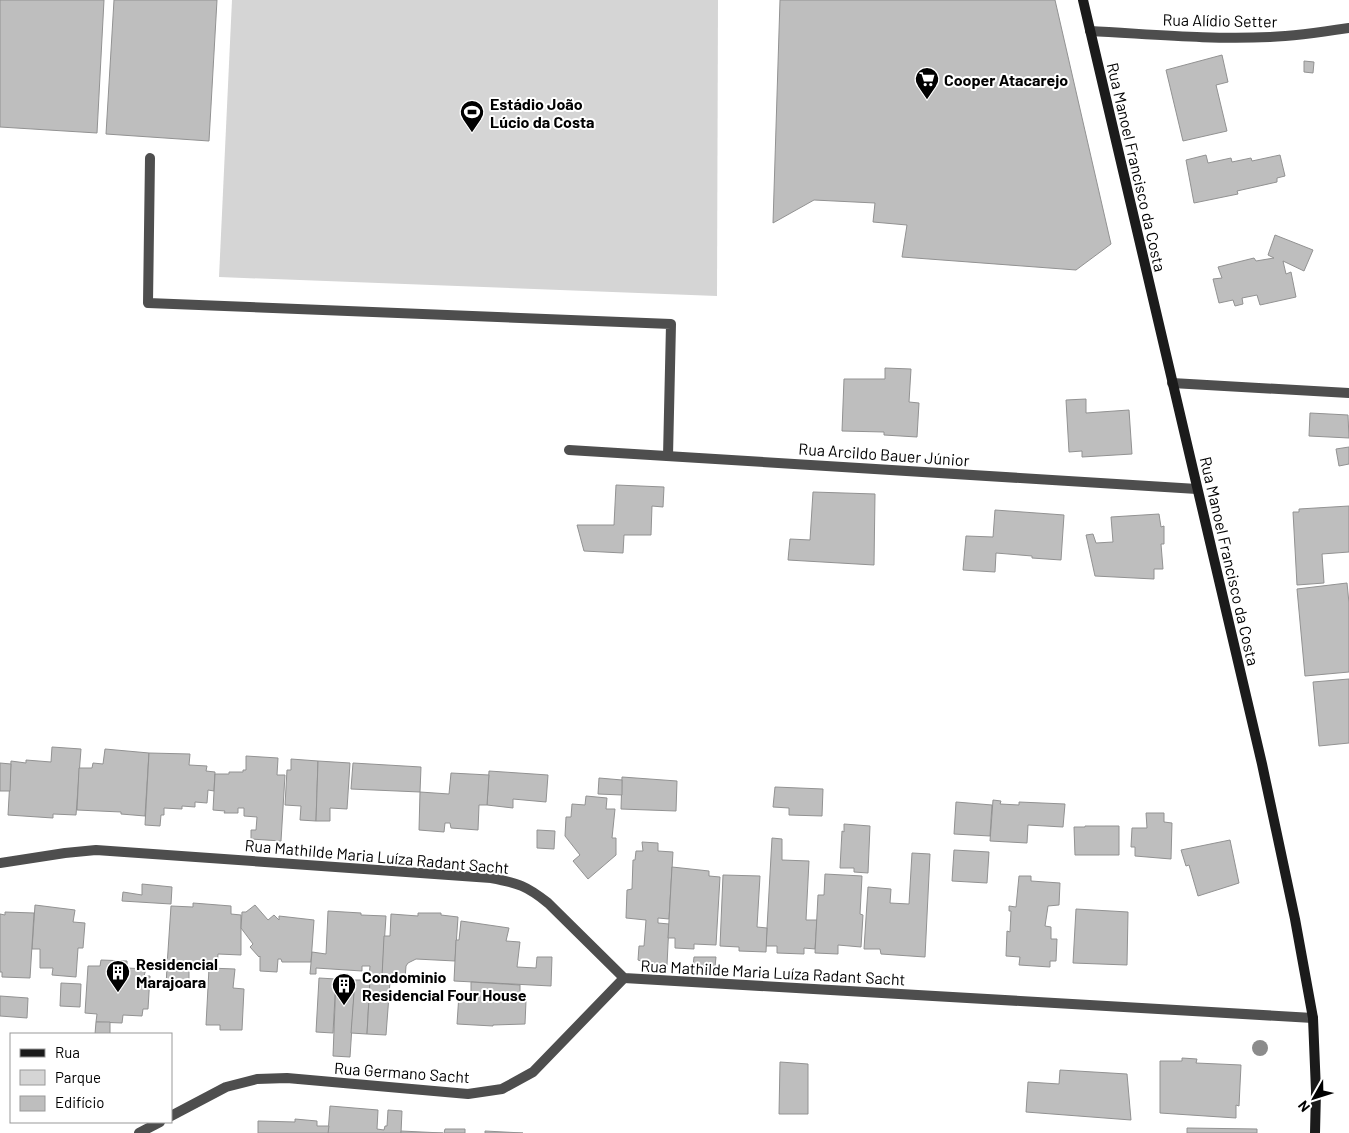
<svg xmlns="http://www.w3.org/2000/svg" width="1349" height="1133" font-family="Barlow,sans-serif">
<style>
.green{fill:#d5d5d5}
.building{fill:#bebebe;stroke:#929292}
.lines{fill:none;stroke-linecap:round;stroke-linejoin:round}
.lane{stroke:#4e4e4e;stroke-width:10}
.street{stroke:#4e4e4e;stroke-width:10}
.secondary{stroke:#1b1b1b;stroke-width:10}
.tree{fill:#8b8b8b}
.labels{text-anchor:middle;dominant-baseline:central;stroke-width:4;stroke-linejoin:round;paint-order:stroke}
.street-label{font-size:16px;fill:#000;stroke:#fff}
.poi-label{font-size:16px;font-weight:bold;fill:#000;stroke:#fff;text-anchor:start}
</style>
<rect width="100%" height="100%" fill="#fff"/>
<polygon class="green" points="232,0 718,0 717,296 219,277"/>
<g class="building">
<polygon points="0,0 104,0 97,133 0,127"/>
<polygon points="114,0 217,0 209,141 106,134"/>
<polygon points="780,0 1055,0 1111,244 1076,270 902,257 907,225 873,222 875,203 814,200 773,223"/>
<polygon points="1222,55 1228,82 1216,85 1227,131 1183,141 1166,70"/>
<polygon points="1304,61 1314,62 1313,73 1304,72"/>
<polygon points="1206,155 1208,163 1231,158 1232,162 1251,158 1252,161 1280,155 1285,176 1277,178 1277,182 1237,191 1238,194 1194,203 1186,160"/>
<polygon points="1275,235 1313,250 1304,271 1283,261 1286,274 1291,272 1296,297 1260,305 1257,295 1242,298 1243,304 1235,306 1233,300 1219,303 1213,279 1222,278 1218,267 1254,258 1256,261 1274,258 1268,255"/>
<polygon points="885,368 911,369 909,402 919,403 917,437 884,435 884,432 842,431 844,379 885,379"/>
<polygon points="1086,399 1086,413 1129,410 1132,454 1082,457 1082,451 1069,452 1066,400"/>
<polygon points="1310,413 1348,415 1349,438 1309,436"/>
<polygon points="1349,447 1349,464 1339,466 1336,449"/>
<polygon points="616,485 664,487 663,507 652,506 651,535 624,535 623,553 584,551 577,525 614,525"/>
<polygon points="813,492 875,494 874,565 788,560 790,539 810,540"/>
<polygon points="1349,506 1349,552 1322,554 1324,583 1297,585 1293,512 1299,512 1299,509"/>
<polygon points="995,510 1064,515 1061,560 1032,558 1032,556 996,553 995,572 963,570 966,536 993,537"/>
<polygon points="1159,514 1161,527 1164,526 1164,544 1161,544 1163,569 1154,569 1154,579 1095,576 1086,535 1093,534 1096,543 1113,542 1111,517"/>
<polygon points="1347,583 1349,603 1349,672 1305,676 1297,589"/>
<polygon points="1349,679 1349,743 1319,746 1313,682"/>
<polygon points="52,747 81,749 76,815 53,814 53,818 8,815 11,761 26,763 26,760 51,762"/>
<polygon points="105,749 149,753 145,816 121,814 121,812 77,810 79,768 92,768 93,763 103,764"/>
<polygon points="149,753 190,754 189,765 207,766 206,771 215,772 214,791 208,790 207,803 195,802 195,807 182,806 182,809 164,808 164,815 161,815 160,826 145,825"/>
<polygon points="246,756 278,758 277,775 285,775 281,841 251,839 251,830 256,830 257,817 244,816 244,808 238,808 238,813 224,813 225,811 213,810 215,774 229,774 229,772 243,772 243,770 246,770"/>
<polygon points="291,759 318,761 316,821 300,820 301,806 285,805 287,770 291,770"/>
<polygon points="318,761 350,763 347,809 330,808 330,821 316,821"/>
<polygon points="0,763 11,764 10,791 0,791"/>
<polygon points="353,763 421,767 420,792 351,789"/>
<polygon points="489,771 548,775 546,802 513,799 513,808 487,805"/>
<polygon points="451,773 489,775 487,805 479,805 478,830 451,828 450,823 445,823 444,832 419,830 420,792 449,794"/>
<polygon points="622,777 677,781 676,811 621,809"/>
<polygon points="599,778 622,780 622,795 598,794"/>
<polygon points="775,787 823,789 822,816 789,815 789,808 773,807"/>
<polygon points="586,796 607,798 606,809 615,809 612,838 616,838 616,855 588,879 573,861 580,855 565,836 566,817 571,817 572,804 585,805"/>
<polygon points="993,800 1001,801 1000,804 1019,805 1019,802 1065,804 1063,827 1028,825 1027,843 990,841"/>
<polygon points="956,802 992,805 990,836 954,834"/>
<polygon points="1146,813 1164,813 1164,822 1172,823 1171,859 1135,856 1135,847 1131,847 1132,828 1147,828"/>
<polygon points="844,824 870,826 868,873 854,872 854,868 840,868 842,831 844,832"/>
<polygon points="1085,826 1119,826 1119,855 1075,855 1074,827 1085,827"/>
<polygon points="537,830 555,831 554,849 537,848"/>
<polygon points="772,838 782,839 782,860 809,861 806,920 817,920 815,949 804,948 804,954 777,953 777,946 766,946"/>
<polygon points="1230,840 1239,883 1198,896 1189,865 1186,866 1181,850"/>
<polygon points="642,842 658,843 658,851 673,852 669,919 658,918 658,923 669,924 667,965 649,964 638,960 639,946 644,946 646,920 626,918 627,890 632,889 633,860 635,860 636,851 643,851"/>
<polygon points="954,850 989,852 987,883 952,881"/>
<polygon points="912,853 930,854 925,957 881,954 880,949 864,949 868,887 891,889 890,903 909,904"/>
<polygon points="672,867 709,871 709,876 720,877 716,945 694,944 694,949 675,948 675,938 668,938"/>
<polygon points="825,874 862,876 860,914 863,915 861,947 838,945 838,954 815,953 818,895 824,895"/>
<polygon points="723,875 760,876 757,927 767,928 766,952 739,951 739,947 720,946"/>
<polygon points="1019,876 1031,876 1031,881 1060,883 1059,905 1048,906 1045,926 1051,927 1051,939 1057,939 1056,961 1050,961 1050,967 1019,965 1020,957 1006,956 1007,931 1010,932 1011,911 1009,911 1009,906 1016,907"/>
<polygon points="142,884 172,887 171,904 122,901 123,892 142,895"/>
<polygon points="193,903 231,906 231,914 241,915 241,955 218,954 217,969 167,966 171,906 193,907"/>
<polygon points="35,905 75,910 73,922 85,923 83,948 78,948 76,977 52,975 53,968 40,968 40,949 32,949"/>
<polygon points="255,905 268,920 274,915 279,920 279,916 314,920 311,962 282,962 281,959 278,959 277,972 260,971 260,956 259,957 250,947 253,944 241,928 242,912 246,912"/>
<polygon points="1076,909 1128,912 1127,965 1073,963"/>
<polygon points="328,911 361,913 361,915 386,916 382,977 369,977 370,966 362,966 362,971 316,968 316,974 310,974 312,952 326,954"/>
<polygon points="5,912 34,913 30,978 2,977 2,972 0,972 0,914 5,915"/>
<polygon points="418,913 441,913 441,915 458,917 455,961 416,959 408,963 406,966 405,979 382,977 384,936 390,936 391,914 418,916"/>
<polygon points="461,921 509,928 506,941 520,942 517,967 536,968 537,957 552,957 551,986 454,981 456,940 459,940"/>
<polygon points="694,957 716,957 715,967 693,966"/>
<polygon points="101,960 127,961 127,968 146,969 144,976 150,976 148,1009 143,1009 142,1016 123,1015 122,1023 96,1022 97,1014 85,1013 88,966 100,966"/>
<polygon points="167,966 189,967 189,986 166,987"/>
<polygon points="209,968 235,969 233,988 244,989 242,1030 220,1030 220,1025 206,1025"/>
<polygon points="319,978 336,979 333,1033 316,1032"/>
<polygon points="336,979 355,980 350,1057 333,1056"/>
<polygon points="355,980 370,980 367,1034 351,1033"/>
<polygon points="370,980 390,982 386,1035 367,1034"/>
<polygon points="471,982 520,985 520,1001 526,1001 525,1024 493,1025 493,1026 457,1024 459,994 471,994"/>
<polygon points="61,983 81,984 80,1007 60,1006"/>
<polygon points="0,996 28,998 27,1018 0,1016"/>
<polygon points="96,1022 110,1022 110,1034 95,1034"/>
<polygon points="1182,1058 1197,1059 1196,1063 1241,1065 1239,1106 1236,1105 1236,1118 1160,1113 1160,1061 1182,1061"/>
<polygon points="780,1062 808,1064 808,1114 779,1114"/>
<polygon points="1060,1070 1127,1074 1131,1120 1026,1112 1028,1082 1059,1084"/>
<polygon points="330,1106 378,1110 377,1129 384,1130 385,1126 387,1126 388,1110 402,1111 401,1133 328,1133"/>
<polygon points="295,1119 317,1121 317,1126 329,1126 328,1133 258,1133 258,1121 295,1122"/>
<polygon points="1187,1128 1257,1129 1257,1133 1187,1133"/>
<polygon points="445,1129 465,1129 465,1133 444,1133"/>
<polygon points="401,1131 443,1133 401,1133"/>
<polygon points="485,1131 523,1133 485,1133"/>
</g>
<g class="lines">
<polyline class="lane" points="150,158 148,303 671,324 668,456"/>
<g class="street">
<path d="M1090,31c60,3 120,9 180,6 26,-1 53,-5 79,-9"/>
<polyline points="1172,383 1349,393"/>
<polyline points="569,450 1197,489"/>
<path d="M0,863l65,-10 31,-3 395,28c27,5 36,8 57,25l76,75 689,40"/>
<polyline points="171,1116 226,1087 257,1079 287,1078 468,1094 502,1089 533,1072 624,978"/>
<polyline points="139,1133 160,1122"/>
</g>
<polyline class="secondary" points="1083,0 1262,764 1295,919 1313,1018 1316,1091 1315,1133"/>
</g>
<circle class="tree" cx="1260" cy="1048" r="8"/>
<defs>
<g id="supermarket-pin" transform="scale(1.25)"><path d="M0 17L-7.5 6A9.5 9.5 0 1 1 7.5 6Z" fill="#000" stroke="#fff"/><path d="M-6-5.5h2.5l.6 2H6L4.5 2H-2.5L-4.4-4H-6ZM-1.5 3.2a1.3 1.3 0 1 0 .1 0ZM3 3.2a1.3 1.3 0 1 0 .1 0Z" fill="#fff"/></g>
<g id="stadium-pin" transform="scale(1.25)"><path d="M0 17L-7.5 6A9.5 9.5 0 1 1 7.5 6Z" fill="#000" stroke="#fff"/><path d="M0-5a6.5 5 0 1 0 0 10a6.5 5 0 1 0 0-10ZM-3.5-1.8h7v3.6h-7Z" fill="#fff"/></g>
<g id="building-pin" transform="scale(1.25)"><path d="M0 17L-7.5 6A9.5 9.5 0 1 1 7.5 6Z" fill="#000" stroke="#fff"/><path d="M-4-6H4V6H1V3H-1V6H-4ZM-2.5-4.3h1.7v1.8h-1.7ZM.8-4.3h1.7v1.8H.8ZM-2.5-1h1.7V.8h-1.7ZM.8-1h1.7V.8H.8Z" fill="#fff"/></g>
</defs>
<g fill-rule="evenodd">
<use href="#supermarket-pin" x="927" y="79"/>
<use href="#stadium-pin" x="472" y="112"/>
<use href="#building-pin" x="118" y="972"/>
<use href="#building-pin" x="344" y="985"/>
</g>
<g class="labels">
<g class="street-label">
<text transform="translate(1220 20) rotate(1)">Rua Alídio Setter</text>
<text transform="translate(1137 167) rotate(77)">Rua Manoel Francisco da Costa</text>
<text transform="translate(884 454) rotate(4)">Rua Arcildo Bauer Júnior</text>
<text transform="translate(1230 561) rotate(77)">Rua Manoel Francisco da Costa</text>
<text transform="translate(377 856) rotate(5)">Rua Mathilde Maria Luíza Radant Sacht</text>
<text transform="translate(773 972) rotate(3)">Rua Mathilde Maria Luíza Radant Sacht</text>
<text transform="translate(402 1072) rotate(4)">Rua Germano Sacht</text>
</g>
<g class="poi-label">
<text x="944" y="79">Cooper Atacarejo</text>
<text x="490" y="103">Estádio João<tspan x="490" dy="18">Lúcio da Costa</tspan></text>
<text x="136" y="963">Residencial<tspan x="136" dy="18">Marajoara</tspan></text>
<text x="362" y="976">Condominio<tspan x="362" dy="18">Residencial Four House</tspan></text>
</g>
</g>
<rect x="10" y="1033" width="162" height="90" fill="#ffffff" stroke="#999999"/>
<rect x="20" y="1049" width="25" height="8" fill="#1b1b1b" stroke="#999999"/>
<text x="55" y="1058" font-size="15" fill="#000000">Rua</text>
<rect x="20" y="1070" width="25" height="15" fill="#d5d5d5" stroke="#999999"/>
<text x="55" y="1083" font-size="15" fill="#000000">Parque</text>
<rect x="20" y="1096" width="25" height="15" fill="#bebebe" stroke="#999999"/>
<text x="55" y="1108" font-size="15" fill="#000000">Edifício</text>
<g transform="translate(1314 1098) rotate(231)" stroke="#ffffff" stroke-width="4" paint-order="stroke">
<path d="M0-4L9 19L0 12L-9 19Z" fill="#000000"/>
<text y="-8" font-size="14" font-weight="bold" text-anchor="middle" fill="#000000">N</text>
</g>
</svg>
